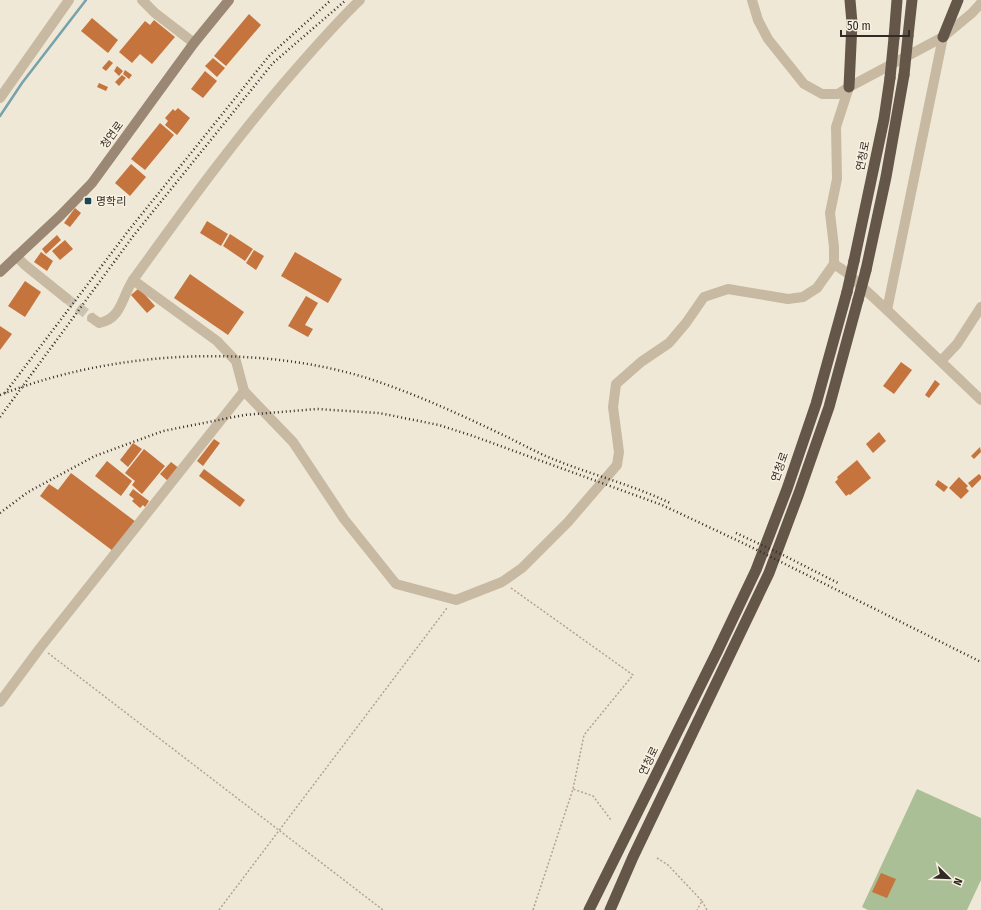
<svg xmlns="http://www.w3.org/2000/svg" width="981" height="910" font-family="'Fira Sans Condensed','Noto Sans KR',sans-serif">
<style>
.green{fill:#abbf96}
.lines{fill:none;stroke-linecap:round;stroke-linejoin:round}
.stream{stroke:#75a2ad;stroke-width:2.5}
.building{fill:#c5743e}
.tertiary-tunnel{stroke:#cac2b3;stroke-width:10;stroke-dasharray:10 5;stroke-linecap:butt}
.path{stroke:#b3a38d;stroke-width:1.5;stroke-dasharray:2 2;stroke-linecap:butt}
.minor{stroke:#c8b9a2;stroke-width:10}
.tertiary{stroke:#c8b9a2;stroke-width:10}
.secondary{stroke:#9b8874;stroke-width:10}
.trunk{stroke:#645648;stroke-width:11}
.rail{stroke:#322b25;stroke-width:2.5;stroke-dasharray:1 3;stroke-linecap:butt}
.trunk-bridge{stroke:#645648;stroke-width:11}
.poi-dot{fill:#1b4753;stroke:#f8f1e2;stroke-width:1.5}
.labels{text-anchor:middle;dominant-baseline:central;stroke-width:3;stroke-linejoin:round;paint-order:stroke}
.street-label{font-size:11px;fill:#322b25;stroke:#f8f1e2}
.poi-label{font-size:11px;fill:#322b25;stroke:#f8f1e2;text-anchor:start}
</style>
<rect width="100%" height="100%" fill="#f0e8d6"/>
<polygon class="green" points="917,789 981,818 981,880 967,910 868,910 862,907"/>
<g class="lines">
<polyline class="stream" points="0,116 22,83 86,0"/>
</g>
<g class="building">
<polygon points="249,14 261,25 226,66 214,56"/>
<polygon points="92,18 118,40 108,53 81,31"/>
<polygon points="154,20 175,37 152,64 140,54 132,63 119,52 145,21 150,25"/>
<polygon points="213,58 225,68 217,77 205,66"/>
<polygon points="109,60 113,63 106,71 102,68"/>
<polygon points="117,66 123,71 119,76 114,71"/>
<polygon points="125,70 132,75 129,79 123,74"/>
<polygon points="205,71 217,81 203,98 191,89"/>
<polygon points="122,75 126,78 119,86 115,82"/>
<polygon points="99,83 108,87 106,91 97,87"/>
<polygon points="178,108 190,118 177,135 165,125 168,121 165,118 173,109 175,111"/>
<polygon points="160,123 174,135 145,170 131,159"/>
<polygon points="131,164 146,177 130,196 115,183"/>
<polygon points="75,208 81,213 70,227 64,223"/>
<polygon points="207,221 228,234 221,246 200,233"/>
<polygon points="230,234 253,249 245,261 223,246"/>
<polygon points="57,235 61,240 46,254 42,249"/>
<polygon points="65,240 73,249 60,260 52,251"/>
<polygon points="254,250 264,256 256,270 246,263"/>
<polygon points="41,252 53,261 47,271 34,262"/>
<polygon points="295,252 342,279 328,303 281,276"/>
<polygon points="190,274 244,312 228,335 174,298"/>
<polygon points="25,281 41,292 25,317 8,306"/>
<polygon points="139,288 155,306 147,313 131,295"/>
<polygon points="306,296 318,303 305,325 313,329 308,337 288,326"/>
<polygon points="0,326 12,334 0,350"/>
<polygon points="901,362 912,370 894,394 883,386"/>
<polygon points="935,380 940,384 929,398 925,395"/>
<polygon points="879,432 886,441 873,453 866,444"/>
<polygon points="214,439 220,443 203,466 197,461"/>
<polygon points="133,443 142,449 128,467 120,460"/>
<polygon points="980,447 981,452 974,459 971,456"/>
<polygon points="144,449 165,466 142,494 132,485 135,481 125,473"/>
<polygon points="857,460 871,478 850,495 849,494 846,496 835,482 838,479 837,477"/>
<polygon points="107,461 132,481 121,496 95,476"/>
<polygon points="171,462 180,469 169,482 160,474"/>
<polygon points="204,469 245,500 240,507 199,476"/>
<polygon points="71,473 136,522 113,551 40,496 49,484 58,490"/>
<polygon points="979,474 981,476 981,479 972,488 968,483"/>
<polygon points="959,477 968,486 966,488 969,491 961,499 949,488"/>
<polygon points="938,480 948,487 944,492 935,485"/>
<polygon points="133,489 149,501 145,507 143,505 140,508 132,501 134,499 129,495"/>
<polygon points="881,873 896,879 887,898 872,892"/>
</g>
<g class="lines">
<polyline class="tertiary-tunnel" points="66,298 92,318"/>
<g class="path">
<polyline points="511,588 633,675 584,735 573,789"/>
<polyline points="48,653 383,910"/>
<polyline points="657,858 668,865 702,901 697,910"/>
<polyline points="702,901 707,910"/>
<polyline points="219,910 447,608"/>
<polyline points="533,910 573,789 593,796 611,820"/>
</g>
<g class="minor">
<polyline points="142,0 155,13 194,43"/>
<polyline points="849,87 943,37 972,13 981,3"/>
<polyline points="0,98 69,0"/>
<polyline points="133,280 217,341 236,361 244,391"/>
<polyline points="887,310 943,37"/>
<polyline points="941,361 957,344 981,307"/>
<polyline points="0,702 40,648 244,391 293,442 344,519 396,584 456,600 502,582 522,568 568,522 617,465 619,452 613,407 616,384 641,362 669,343 686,323 704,297 728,289 788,299 803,297 817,288 834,264"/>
</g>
<g class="tertiary">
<polyline points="752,0 758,20 768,39 804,84 822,94 838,94 849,87 836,127 837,179 830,213 834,247 834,264 846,272 887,310 981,400"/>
<polyline points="16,256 25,265 66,298"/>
<path d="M92,318l7,5c23,-4 23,-27 34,-43 52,-72 104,-144 163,-211 21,-24 41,-47 64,-69"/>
</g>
<polyline class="secondary" points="0,272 60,216 92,183 194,43 229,0"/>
<g class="trunk">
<polyline points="908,36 912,0"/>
<polyline points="943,37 958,0"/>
<polyline points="894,38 897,0"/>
<polyline points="849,87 852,23 850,0"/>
<polyline points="854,261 884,119 890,78"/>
<polyline points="866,270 886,177 904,75"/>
<polyline points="589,910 717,652 756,570 787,489 816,404 847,292"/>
<polyline points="610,910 633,857 769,573 799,493 829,407 858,300"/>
</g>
<g class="rail">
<polyline points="5,393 129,230 269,56 331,0"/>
<path d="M0,395c111,-44 253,-52 367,-17 46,15 90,35 134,56 15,7 31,16 47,23 40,17 83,27 122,46"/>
<polyline points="0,417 134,235 273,63 346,0"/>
<polyline points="0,513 28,492 95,456 163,431 244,415 317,409 379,413 439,425 473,436 662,505 747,545 981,662"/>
<polyline points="736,533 783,555 838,583"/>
</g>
<g class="trunk-bridge">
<polyline points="904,75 908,36"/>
<polyline points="890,78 894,38"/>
<polyline points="847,292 854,261"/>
<polyline points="858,300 866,270"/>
</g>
</g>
<rect class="poi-dot" x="84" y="197" width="8" height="8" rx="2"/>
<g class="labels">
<g class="street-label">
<text transform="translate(112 135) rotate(-54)">청연로</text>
<text transform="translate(863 156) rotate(-79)">연청로</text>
<text transform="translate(780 467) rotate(-71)">연청로</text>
<text transform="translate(649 761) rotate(-64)">연청로</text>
</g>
<g class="poi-label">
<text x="96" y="201">명학리</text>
</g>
</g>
<g transform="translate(949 878) rotate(113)" stroke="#f8f1e2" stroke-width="3" paint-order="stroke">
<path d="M0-3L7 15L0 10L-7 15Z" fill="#322b25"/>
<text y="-6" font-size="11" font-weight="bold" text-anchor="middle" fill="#322b25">N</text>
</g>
<path d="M841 30v6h68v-6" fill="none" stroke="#322b25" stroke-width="2"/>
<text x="847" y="30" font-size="12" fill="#322b25" stroke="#f8f1e2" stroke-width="3" paint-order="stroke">50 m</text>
</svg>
